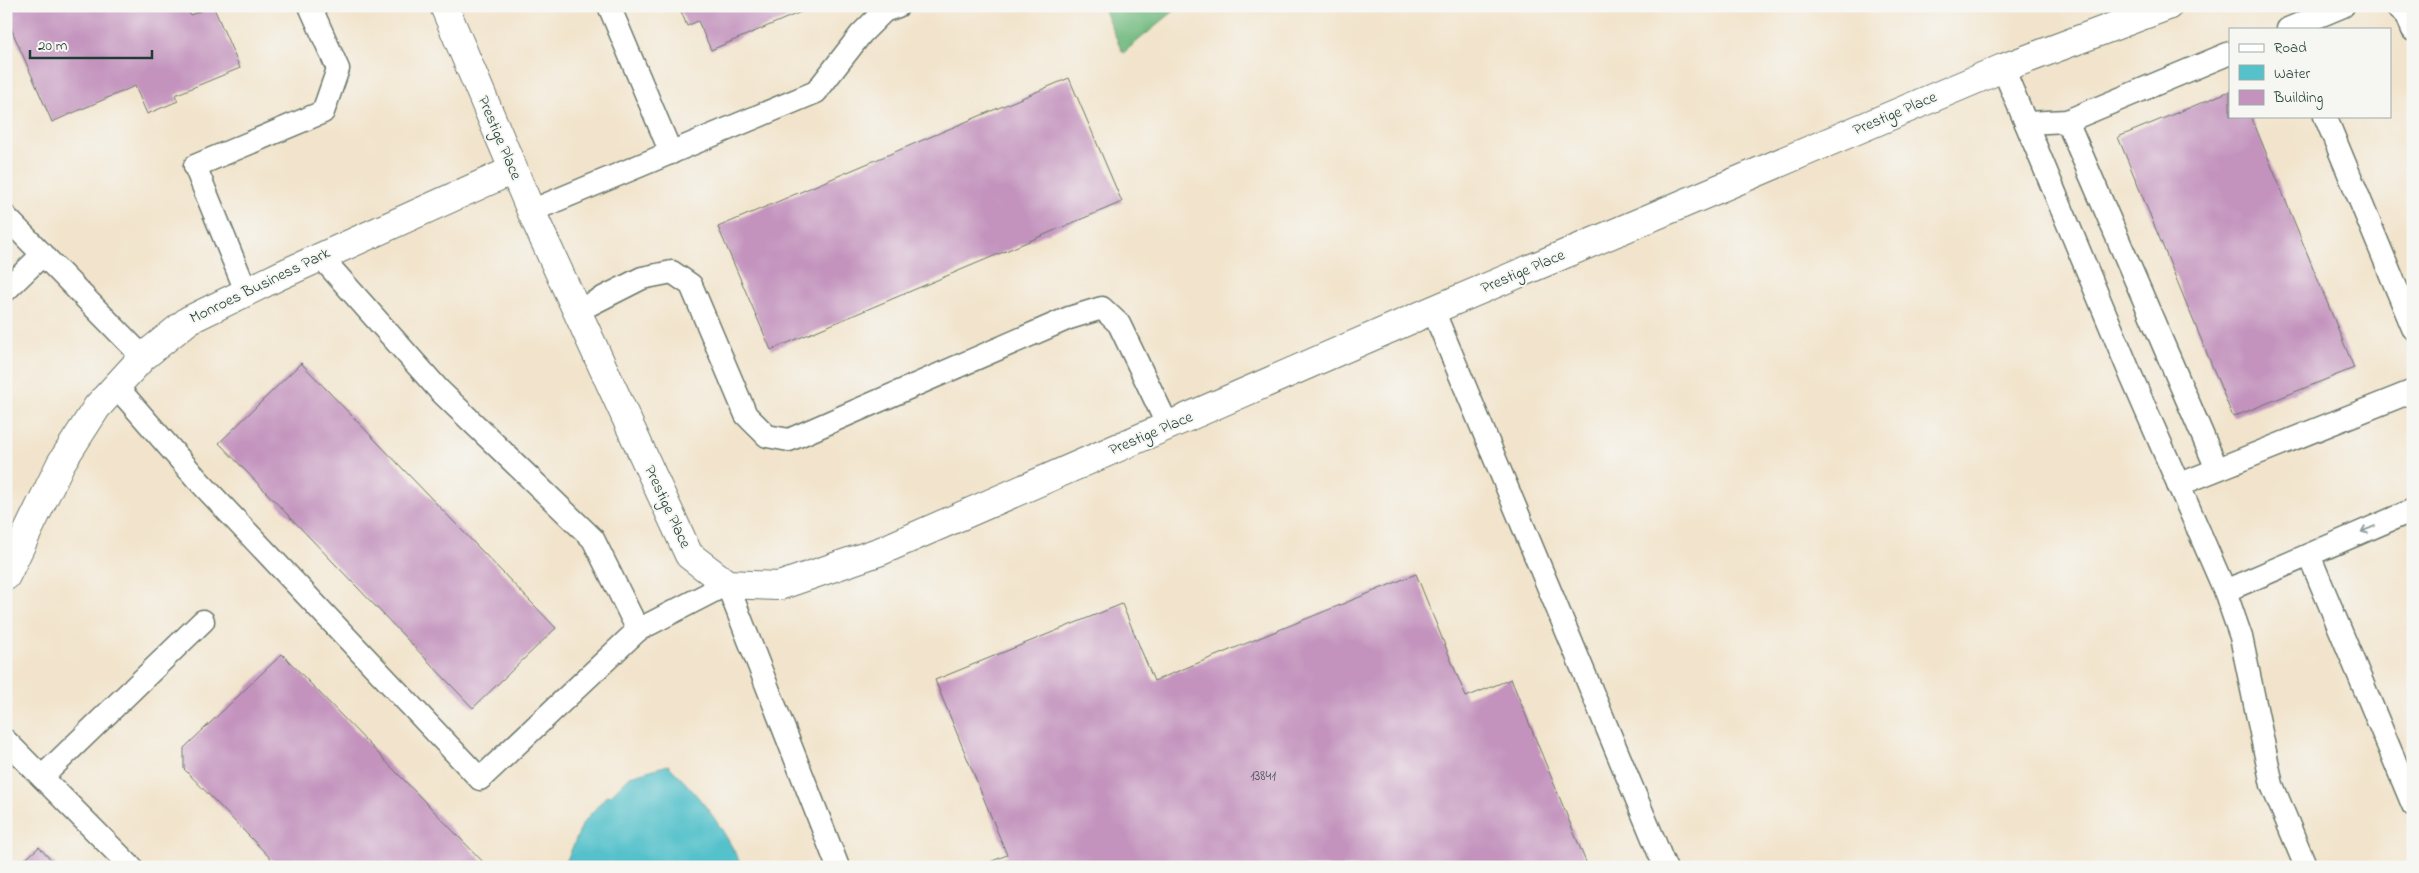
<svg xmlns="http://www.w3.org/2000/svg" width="2419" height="873" font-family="'Indie Flower',sans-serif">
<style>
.forest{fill:#72ba80;stroke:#487c5a}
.water{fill:#54c1cb;stroke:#3a7f80}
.building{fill:#c393bd}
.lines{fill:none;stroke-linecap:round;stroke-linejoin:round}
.service-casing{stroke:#697769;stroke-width:25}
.minor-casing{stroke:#697769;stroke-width:30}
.service{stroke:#fff;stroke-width:22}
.minor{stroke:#fff;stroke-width:28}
.oneway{stroke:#8f9e9a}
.labels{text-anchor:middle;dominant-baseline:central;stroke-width:4;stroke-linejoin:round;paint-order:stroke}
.number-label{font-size:14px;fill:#485256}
.street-label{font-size:16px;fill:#1f3d34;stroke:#f6f6f2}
</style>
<rect width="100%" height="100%" fill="#f6f6f2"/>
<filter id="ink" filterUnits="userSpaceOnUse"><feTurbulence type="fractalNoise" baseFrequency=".02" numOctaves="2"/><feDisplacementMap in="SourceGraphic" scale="10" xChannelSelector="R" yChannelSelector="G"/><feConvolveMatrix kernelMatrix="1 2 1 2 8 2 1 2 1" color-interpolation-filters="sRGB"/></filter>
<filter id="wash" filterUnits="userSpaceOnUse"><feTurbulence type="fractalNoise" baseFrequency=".0096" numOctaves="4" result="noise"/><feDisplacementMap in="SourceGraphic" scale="20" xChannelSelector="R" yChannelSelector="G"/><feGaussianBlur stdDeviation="1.12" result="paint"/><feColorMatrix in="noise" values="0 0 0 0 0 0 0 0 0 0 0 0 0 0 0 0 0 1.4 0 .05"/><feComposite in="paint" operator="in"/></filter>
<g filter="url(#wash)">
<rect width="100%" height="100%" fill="#f2e4cc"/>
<polygon class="forest" points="1102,6 1180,6 1123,53"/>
<path class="water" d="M668,765c34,34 54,59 74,102h-178l19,-44 25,-29 2,2 20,-20z"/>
<g id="blocks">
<g class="building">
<polygon points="6,6 186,6 190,15 213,6 240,68 175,95 178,101 147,114 135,86 52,122 6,17"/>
<polygon points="679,6 807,6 808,9 711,50 698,21 687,26"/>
<polygon points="1069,78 1122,202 771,350 718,227"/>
<polygon points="2230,91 2230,116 2251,116 2354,368 2233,417 2118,137"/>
<polygon points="301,363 556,628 473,708 219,443"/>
<polygon points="1416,574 1466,697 1511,679 1588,867 978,867 1007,855 935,680 1122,604 1154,681"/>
<polygon points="282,654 488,867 279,867 184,769 184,748"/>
<polygon points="39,847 58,867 17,867"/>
</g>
</g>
</g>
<g filter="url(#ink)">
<use href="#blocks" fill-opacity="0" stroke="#697769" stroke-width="1"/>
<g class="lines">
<g class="service-casing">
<g id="service">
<polyline points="609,6 671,153"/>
<polyline points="2397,6 2407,15 2413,30"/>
<polyline points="2288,29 2343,6"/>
<polyline points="2003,68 2132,378 2225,591 2241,637 2272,785 2306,867"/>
<polyline points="2325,116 2413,328"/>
<polyline points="2067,121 2217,469"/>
<polyline points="2026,123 2067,121 2230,53"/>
<polyline points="531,211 816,92 861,34 884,11 898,6"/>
<polyline points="6,217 143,357"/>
<polyline points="321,257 439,390 593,539 638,630 727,584 838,867"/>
<polyline points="6,290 43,254"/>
<polyline points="246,291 195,166 323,112 338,69 310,6"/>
<polyline points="1433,310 1665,867"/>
<polyline points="577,311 642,278 672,272 691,285 746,415 767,436 789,440 1069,318 1102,308 1119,324 1168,426"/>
<polyline points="116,386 197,479 480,779 638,630"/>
<polyline points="2178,485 2413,391"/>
<polyline points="2309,555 2413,805"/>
<polyline points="2225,591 2413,510"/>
<polyline points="6,741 131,867"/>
<polyline points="42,777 203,621"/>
</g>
</g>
<g class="minor-casing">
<g id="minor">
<polyline points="444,6 531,211 689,555 727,584 779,586 881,551 1433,310 2003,68 2168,6"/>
<polyline points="6,576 61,463 97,407 143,357 189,320 281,275 513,170"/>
</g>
</g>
<use href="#service" class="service"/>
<use href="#minor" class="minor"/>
</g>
<defs><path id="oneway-shaft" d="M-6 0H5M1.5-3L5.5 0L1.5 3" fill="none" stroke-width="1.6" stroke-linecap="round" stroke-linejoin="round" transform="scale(1.25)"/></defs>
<use class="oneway" href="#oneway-shaft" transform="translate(2368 529) rotate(157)"/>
</g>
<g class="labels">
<g class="number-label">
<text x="1263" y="776">13841</text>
</g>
<g class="street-label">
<text transform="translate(1895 114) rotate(-23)">Prestige Place</text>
<text transform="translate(499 138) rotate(67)">Prestige Place</text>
<text transform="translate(1523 272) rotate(-23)">Prestige Place</text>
<text transform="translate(260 286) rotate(-26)">Monroes Business Park</text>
<text transform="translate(1151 434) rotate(-23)">Prestige Place</text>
<text transform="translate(667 507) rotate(65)">Prestige Place</text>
</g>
</g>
<rect width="2419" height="873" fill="none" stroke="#f6f6f2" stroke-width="25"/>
<rect x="2229" y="28" width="162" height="90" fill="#f6f6f2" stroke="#a0aca6"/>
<rect x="2239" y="44" width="25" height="8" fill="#ffffff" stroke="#a0aca6"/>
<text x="2274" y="52" font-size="15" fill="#1f3d34">Road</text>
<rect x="2239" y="65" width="25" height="15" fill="#54c1cb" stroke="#a0aca6"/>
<text x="2274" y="78" font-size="15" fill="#1f3d34">Water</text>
<rect x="2239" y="90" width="25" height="15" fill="#c393bd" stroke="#a0aca6"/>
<text x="2274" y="102" font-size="15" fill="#1f3d34">Building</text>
<path d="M30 50v8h122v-8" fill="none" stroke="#1f3d34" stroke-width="2.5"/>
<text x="38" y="50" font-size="15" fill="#1f3d34" stroke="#f6f6f2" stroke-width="4" paint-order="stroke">20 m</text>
</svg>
